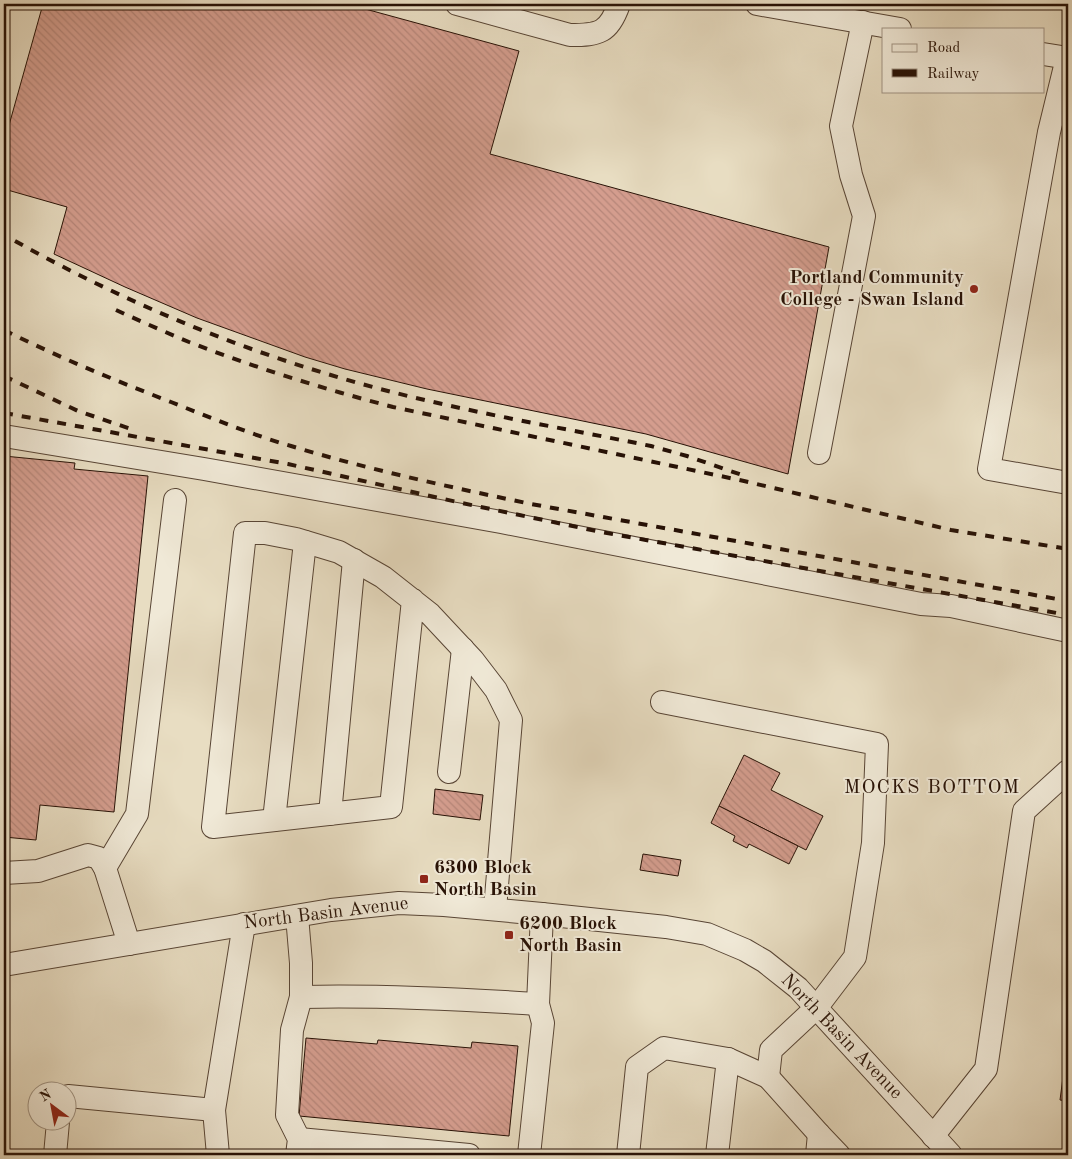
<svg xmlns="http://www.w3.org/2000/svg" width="1072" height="1159" font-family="'Old Standard TT',serif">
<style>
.building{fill:url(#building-back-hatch);stroke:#281206}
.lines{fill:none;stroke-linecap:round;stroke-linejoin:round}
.minor-casing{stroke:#584535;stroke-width:24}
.minor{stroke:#f0e9d7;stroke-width:22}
.rail{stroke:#281206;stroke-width:4;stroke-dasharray:9 9;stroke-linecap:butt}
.poi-dot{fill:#8f2418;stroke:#f0e9d7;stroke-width:2}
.labels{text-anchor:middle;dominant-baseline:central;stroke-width:4;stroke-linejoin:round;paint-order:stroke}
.poi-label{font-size:19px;font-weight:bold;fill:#281206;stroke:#f0e9d7;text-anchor:start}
.street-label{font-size:19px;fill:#281206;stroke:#f0e9d7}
.neighbourhood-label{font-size:20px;letter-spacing:1px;fill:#281206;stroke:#f0e9d7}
</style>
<defs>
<pattern id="building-back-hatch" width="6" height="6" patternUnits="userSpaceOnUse" patternTransform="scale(1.25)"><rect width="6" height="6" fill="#d49d8e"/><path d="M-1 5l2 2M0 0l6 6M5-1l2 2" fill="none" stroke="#b68679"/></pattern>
</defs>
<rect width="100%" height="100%" fill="#e8ddc2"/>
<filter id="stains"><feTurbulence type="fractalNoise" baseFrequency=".004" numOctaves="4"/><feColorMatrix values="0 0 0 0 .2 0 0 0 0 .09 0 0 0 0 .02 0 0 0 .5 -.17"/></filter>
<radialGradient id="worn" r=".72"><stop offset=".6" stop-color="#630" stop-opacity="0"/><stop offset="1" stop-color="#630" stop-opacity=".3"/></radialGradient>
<g class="building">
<polygon points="43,4 347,4 519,51 490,154 829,247 788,474 646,434 427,389 345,369 305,357 197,318 125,287 54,254 67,207 4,189 4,143"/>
<polygon points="4,456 75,463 74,469 148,476 114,812 40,805 36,840 4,837"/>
<polygon points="744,755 780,773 771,790 823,816 806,850 719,806"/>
<polygon points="435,789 483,795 480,820 433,814"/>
<polygon points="719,806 798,846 789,864 749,844 747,848 733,841 735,836 711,823"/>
<polygon points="643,854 681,860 678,876 640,870"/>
<polygon points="306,1038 377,1044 378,1040 471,1048 472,1042 518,1046 509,1136 299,1116"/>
<polygon points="1065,1062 1068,1063 1068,1101 1060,1100"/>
</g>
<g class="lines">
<g class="minor-casing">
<g id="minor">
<path d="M457,4l113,31c29,0 39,-2 49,-31"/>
<polyline points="757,4 900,29"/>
<polyline points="1043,54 1068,58"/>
<polyline points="1067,58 1049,132 989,469 1068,483"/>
<polyline points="4,436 204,469 501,522 921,604 951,606 1068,631"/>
<polyline points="819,453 864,216 851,175 841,126 863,22"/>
<polyline points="413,600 391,807 213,827 245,533 265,533 296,539 339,552 383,577 430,614 473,660 496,690 511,720 495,909"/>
<polyline points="449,772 463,649"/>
<polyline points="330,814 354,560"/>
<polyline points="274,820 305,542"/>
<polyline points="105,868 137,814 175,500"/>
<polyline points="4,873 38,871 88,855 99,858 105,868 129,944"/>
<polyline points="297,916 301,963 301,997 292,1030 287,1115 299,1139 297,1155"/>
<polyline points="4,965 331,910 399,903 444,905 542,914 666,927 707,934 745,950 764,961 798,988 951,1155"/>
<path d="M301,997c79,-2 158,2 237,7"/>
<polyline points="768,1077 819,1134"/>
<polyline points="68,1096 214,1110"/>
<polyline points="933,1136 986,1069 1024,811 1068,771"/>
<polyline points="299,1139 469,1155"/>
<polyline points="55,1155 58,1122"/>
<polyline points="218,1155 214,1110 244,924"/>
<polyline points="529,1155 543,1023 538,1004 542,914"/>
<polyline points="628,1155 637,1067 664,1048 728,1059 768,1077 771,1050 817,1007 855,957 873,843 877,744 662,702"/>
<polyline points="717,1155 728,1059"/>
<polyline points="817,1155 819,1134 839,1155"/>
</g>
</g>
<use href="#minor" class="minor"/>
<g class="rail">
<path d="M15,241c104,58 212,104 326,137 101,30 207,47 310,68l36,10 55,19"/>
<path d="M116,310c24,11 49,22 73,32 67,26 135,47 204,65l351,74 207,49 117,19"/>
<path d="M4,330c54,27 110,50 167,72 40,16 79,32 120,44 79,24 159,41 240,58l537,97"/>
<polyline points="4,376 78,411 134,430"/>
<polyline points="4,413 288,464 457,502 601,532 1068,615"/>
</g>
</g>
<g class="poi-dot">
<circle cx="974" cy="289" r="5"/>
<rect x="419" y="874" width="10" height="10" rx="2.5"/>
<rect x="504" y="930" width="10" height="10" rx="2.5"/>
</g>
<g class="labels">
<g class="poi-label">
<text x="964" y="278" text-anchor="end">Portland Community<tspan x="964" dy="22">College - Swan Island</tspan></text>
<text x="434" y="868">6300 Block<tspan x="434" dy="22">North Basin</tspan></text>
<text x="519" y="924">6200 Block<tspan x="519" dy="22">North Basin</tspan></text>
</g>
<g class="street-label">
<text transform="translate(326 914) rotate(-7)">North Basin Avenue</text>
<text transform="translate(841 1037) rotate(46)">North Basin Avenue</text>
</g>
<g class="neighbourhood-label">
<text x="932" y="788">MOCKS BOTTOM</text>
</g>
</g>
<rect width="1072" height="1159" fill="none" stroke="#e8ddc2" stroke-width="20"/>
<rect x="5" y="5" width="1062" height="1149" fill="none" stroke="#281206" stroke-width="2.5"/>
<rect x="10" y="10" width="1052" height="1139" fill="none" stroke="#281206"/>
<rect x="882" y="28" width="162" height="65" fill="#f0e9d7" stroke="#a09383"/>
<rect x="892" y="44" width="25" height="8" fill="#f0e9d7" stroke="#a09383"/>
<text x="927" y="52" font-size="15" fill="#281206">Road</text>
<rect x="892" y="69" width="25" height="8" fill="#281206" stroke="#a09383"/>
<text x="927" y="78" font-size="15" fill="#281206">Railway</text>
<g transform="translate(52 1106) rotate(328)"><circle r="24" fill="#f0e9d7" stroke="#a09383"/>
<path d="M0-4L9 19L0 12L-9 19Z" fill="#8f2418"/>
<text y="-8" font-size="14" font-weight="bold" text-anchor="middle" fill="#281206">N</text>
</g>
<rect width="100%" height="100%" filter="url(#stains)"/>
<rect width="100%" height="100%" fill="url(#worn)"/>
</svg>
